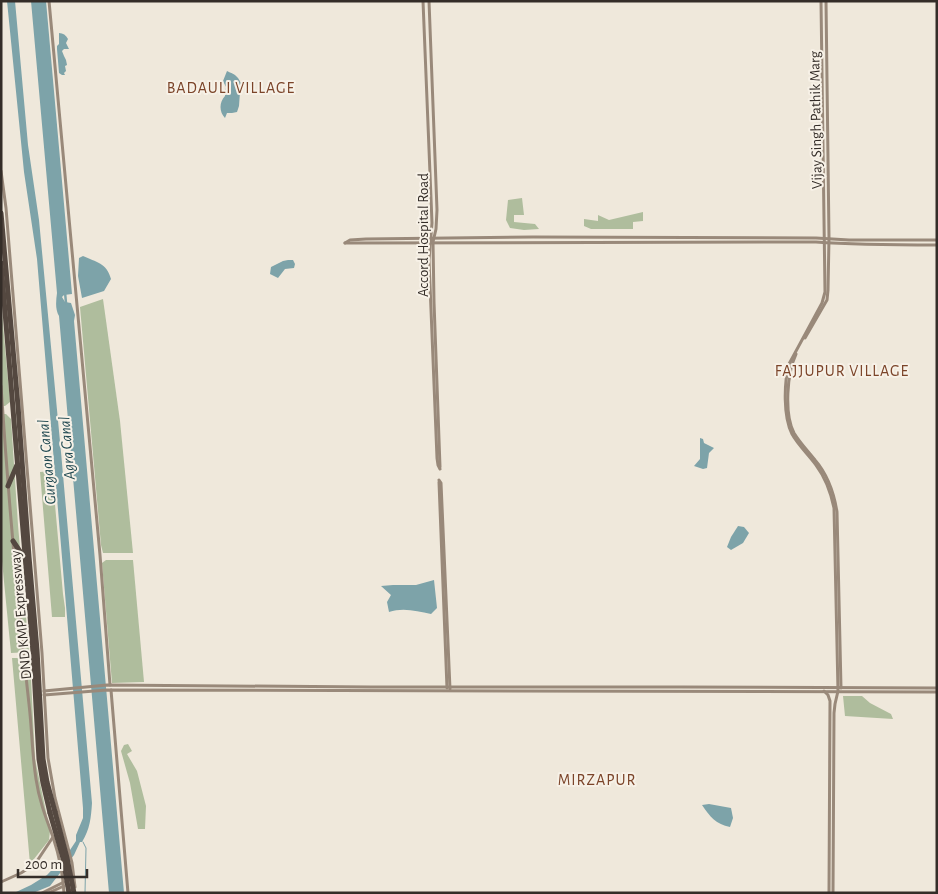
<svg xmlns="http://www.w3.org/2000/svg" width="938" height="894" font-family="'Alegreya Sans',sans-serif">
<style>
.green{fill:#afbd9d}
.water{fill:#7da3a9}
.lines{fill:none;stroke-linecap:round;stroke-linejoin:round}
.stream{stroke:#7da3a9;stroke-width:1}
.canal{stroke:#7da3a9;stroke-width:2.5}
.secondary{stroke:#99897a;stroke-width:3}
.highway{stroke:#544840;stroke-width:5}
.highway-bridge{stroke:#544840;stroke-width:5}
.labels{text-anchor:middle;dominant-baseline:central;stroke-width:4;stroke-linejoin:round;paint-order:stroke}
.street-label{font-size:15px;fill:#342d28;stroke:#f7f1e7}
.neighbourhood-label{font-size:16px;letter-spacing:1px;fill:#7b4429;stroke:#f7f1e7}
.water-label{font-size:16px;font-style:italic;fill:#214951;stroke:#f7f1e7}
</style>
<rect width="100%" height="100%" fill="#efe8db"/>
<g class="green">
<polygon points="522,198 524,215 514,215 514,222 535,224 539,229 524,230 510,228 506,220 508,200"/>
<polygon points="643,212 643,221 633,222 633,229 591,229 584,226 584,219 598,221 598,215 609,220"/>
<polygon points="103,299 120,421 133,553 103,553 101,545 80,307"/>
<polygon points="1,303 10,402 5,406 1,406"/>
<polygon points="1,414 6,414 11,419 18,525 29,652 11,653 1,551"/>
<polygon points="52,471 63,594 65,608 65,617 52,617 40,472"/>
<polygon points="106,560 133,560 144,682 112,683 102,563"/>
<polygon points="12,658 30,658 35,759 50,831 49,840 30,864"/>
<polygon points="843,696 862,696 870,703 891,714 893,719 845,716"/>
<polygon points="128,744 132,751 127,754 137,771 146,806 145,829 138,829 130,783 121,751 124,745"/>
</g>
<g class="water">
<path d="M7,1h8l13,144 11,75 22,232 31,351c-1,15 -2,26 -10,39h-2l-6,13 -24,31 -17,7h-19l17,-8 16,-10 21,-22 8,-12v-6l7,-17v-10l-46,-549 -13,-87z"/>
<path d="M31,1h15l26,293 -8,1 -2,2 3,5 6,1 4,12 -1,6 50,572h-15l-50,-577c-4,-7 -3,-15 -2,-23z"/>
<path d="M59,33c4,0 7,2 9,6l-2,4 3,6h-5l-2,2 2,5 2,4 1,5 -2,1 1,5 -2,2 1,2h-3l-3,-2 -2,-24v-3l2,-2z"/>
<path d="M227,71c4,2 8,3 11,7 2,3 2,5 6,7l-4,7 -1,14 -2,6 -5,1h-5l-2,5c-6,-6 -6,-16 0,-22l1,-9 -3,-6z"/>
<path d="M83,256c13,6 24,7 28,23l-7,12 -22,7 -4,-22 1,-18z"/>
<polygon points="288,260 293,260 295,264 294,268 285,269 278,278 270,274 271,267 283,261"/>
<polygon points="700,438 703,439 704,443 714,448 709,453 707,468 703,469 694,466 700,459"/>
<polygon points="738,526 744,527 749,533 743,543 731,550 727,547 731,537"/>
<path d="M434,580l3,28 -6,6c-14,-3 -28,-7 -42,-2l-2,-10 4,-7 -10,-9 12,-1h23z"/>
<path d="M709,804l22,4 2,10 -3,9c-14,-3 -20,-10 -28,-22z"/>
</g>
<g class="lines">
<polyline class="stream" points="83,842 86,848 85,893"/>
<polyline class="canal" points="65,292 66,303"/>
<g class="secondary">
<polyline points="49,1 100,555 110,685"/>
<polyline points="423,1 432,223 429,260 437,458 438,465 440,469"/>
<polyline points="429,1 437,210 436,229 433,242 434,302 440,467"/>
<path d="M821,1l4,291 -3,11 -33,61c-5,19 -6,52 3,70 6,11 16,20 24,31 9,12 15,28 18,43l4,183 -3,13 -1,9 -1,180"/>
<polyline points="1,171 6,208 42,653 48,758 55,798 72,863 75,887"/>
<polyline points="345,243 350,240 366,239 533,237 816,238 849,240 937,240"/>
<path d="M345,243l471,-1c40,3 80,3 121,3"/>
<polyline points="805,338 827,300 828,290 829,238 826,1"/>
<path d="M796,354c-9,19 -12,60 -2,79 6,10 14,18 21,27 13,15 19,33 22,52l4,176"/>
<path d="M1,386c7,106 16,212 28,318 3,25 3,50 7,75 3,21 10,39 17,58 6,18 10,37 11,56"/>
<polyline points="439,480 441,483 450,689"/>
<polyline points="439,482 447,688"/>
<polyline points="111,690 128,893"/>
<polyline points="44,691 107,685 371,687 681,687 937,688"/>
<polyline points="824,691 828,695 830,701 829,893"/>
<polyline points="44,695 107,690 937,692"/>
<polyline points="1,882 21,873 35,864 53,837"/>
<polyline points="42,893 64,882"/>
<polyline points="48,893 64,886"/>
</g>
<g class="highway">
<polyline points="1,213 18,406 29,557 37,650 43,759 47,782 55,812"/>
<polyline points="1,263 33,652 39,759 43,783 50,813"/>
<polyline points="8,486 17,465"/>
<polyline points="13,541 23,556"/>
</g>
<g class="highway-bridge">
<polyline points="55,812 67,858 74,893"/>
<polyline points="50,813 63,858 69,893"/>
</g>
</g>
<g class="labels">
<g class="street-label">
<text transform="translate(816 120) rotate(-91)">Vijay Singh Pathik Marg</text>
<text transform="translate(423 235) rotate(-90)">Accord Hospital Road</text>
<text transform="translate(21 615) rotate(-95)">DND KMP Expressway</text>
</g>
<g class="neighbourhood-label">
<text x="231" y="88">BADAULI VILLAGE</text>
<text x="842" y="371">FAJJUPUR VILLAGE</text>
<text x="597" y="780">MIRZAPUR</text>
</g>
<g class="water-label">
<text transform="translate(67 448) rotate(-95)">Agra Canal</text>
<text transform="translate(47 462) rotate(-95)">Gurgaon Canal</text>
</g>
</g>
<rect width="938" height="894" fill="none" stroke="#342d28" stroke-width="5"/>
<path d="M18 869v8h69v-8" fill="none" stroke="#342d28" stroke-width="2.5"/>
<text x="25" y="869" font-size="15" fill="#342d28" stroke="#f7f1e7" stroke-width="4" paint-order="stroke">200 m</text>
</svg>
